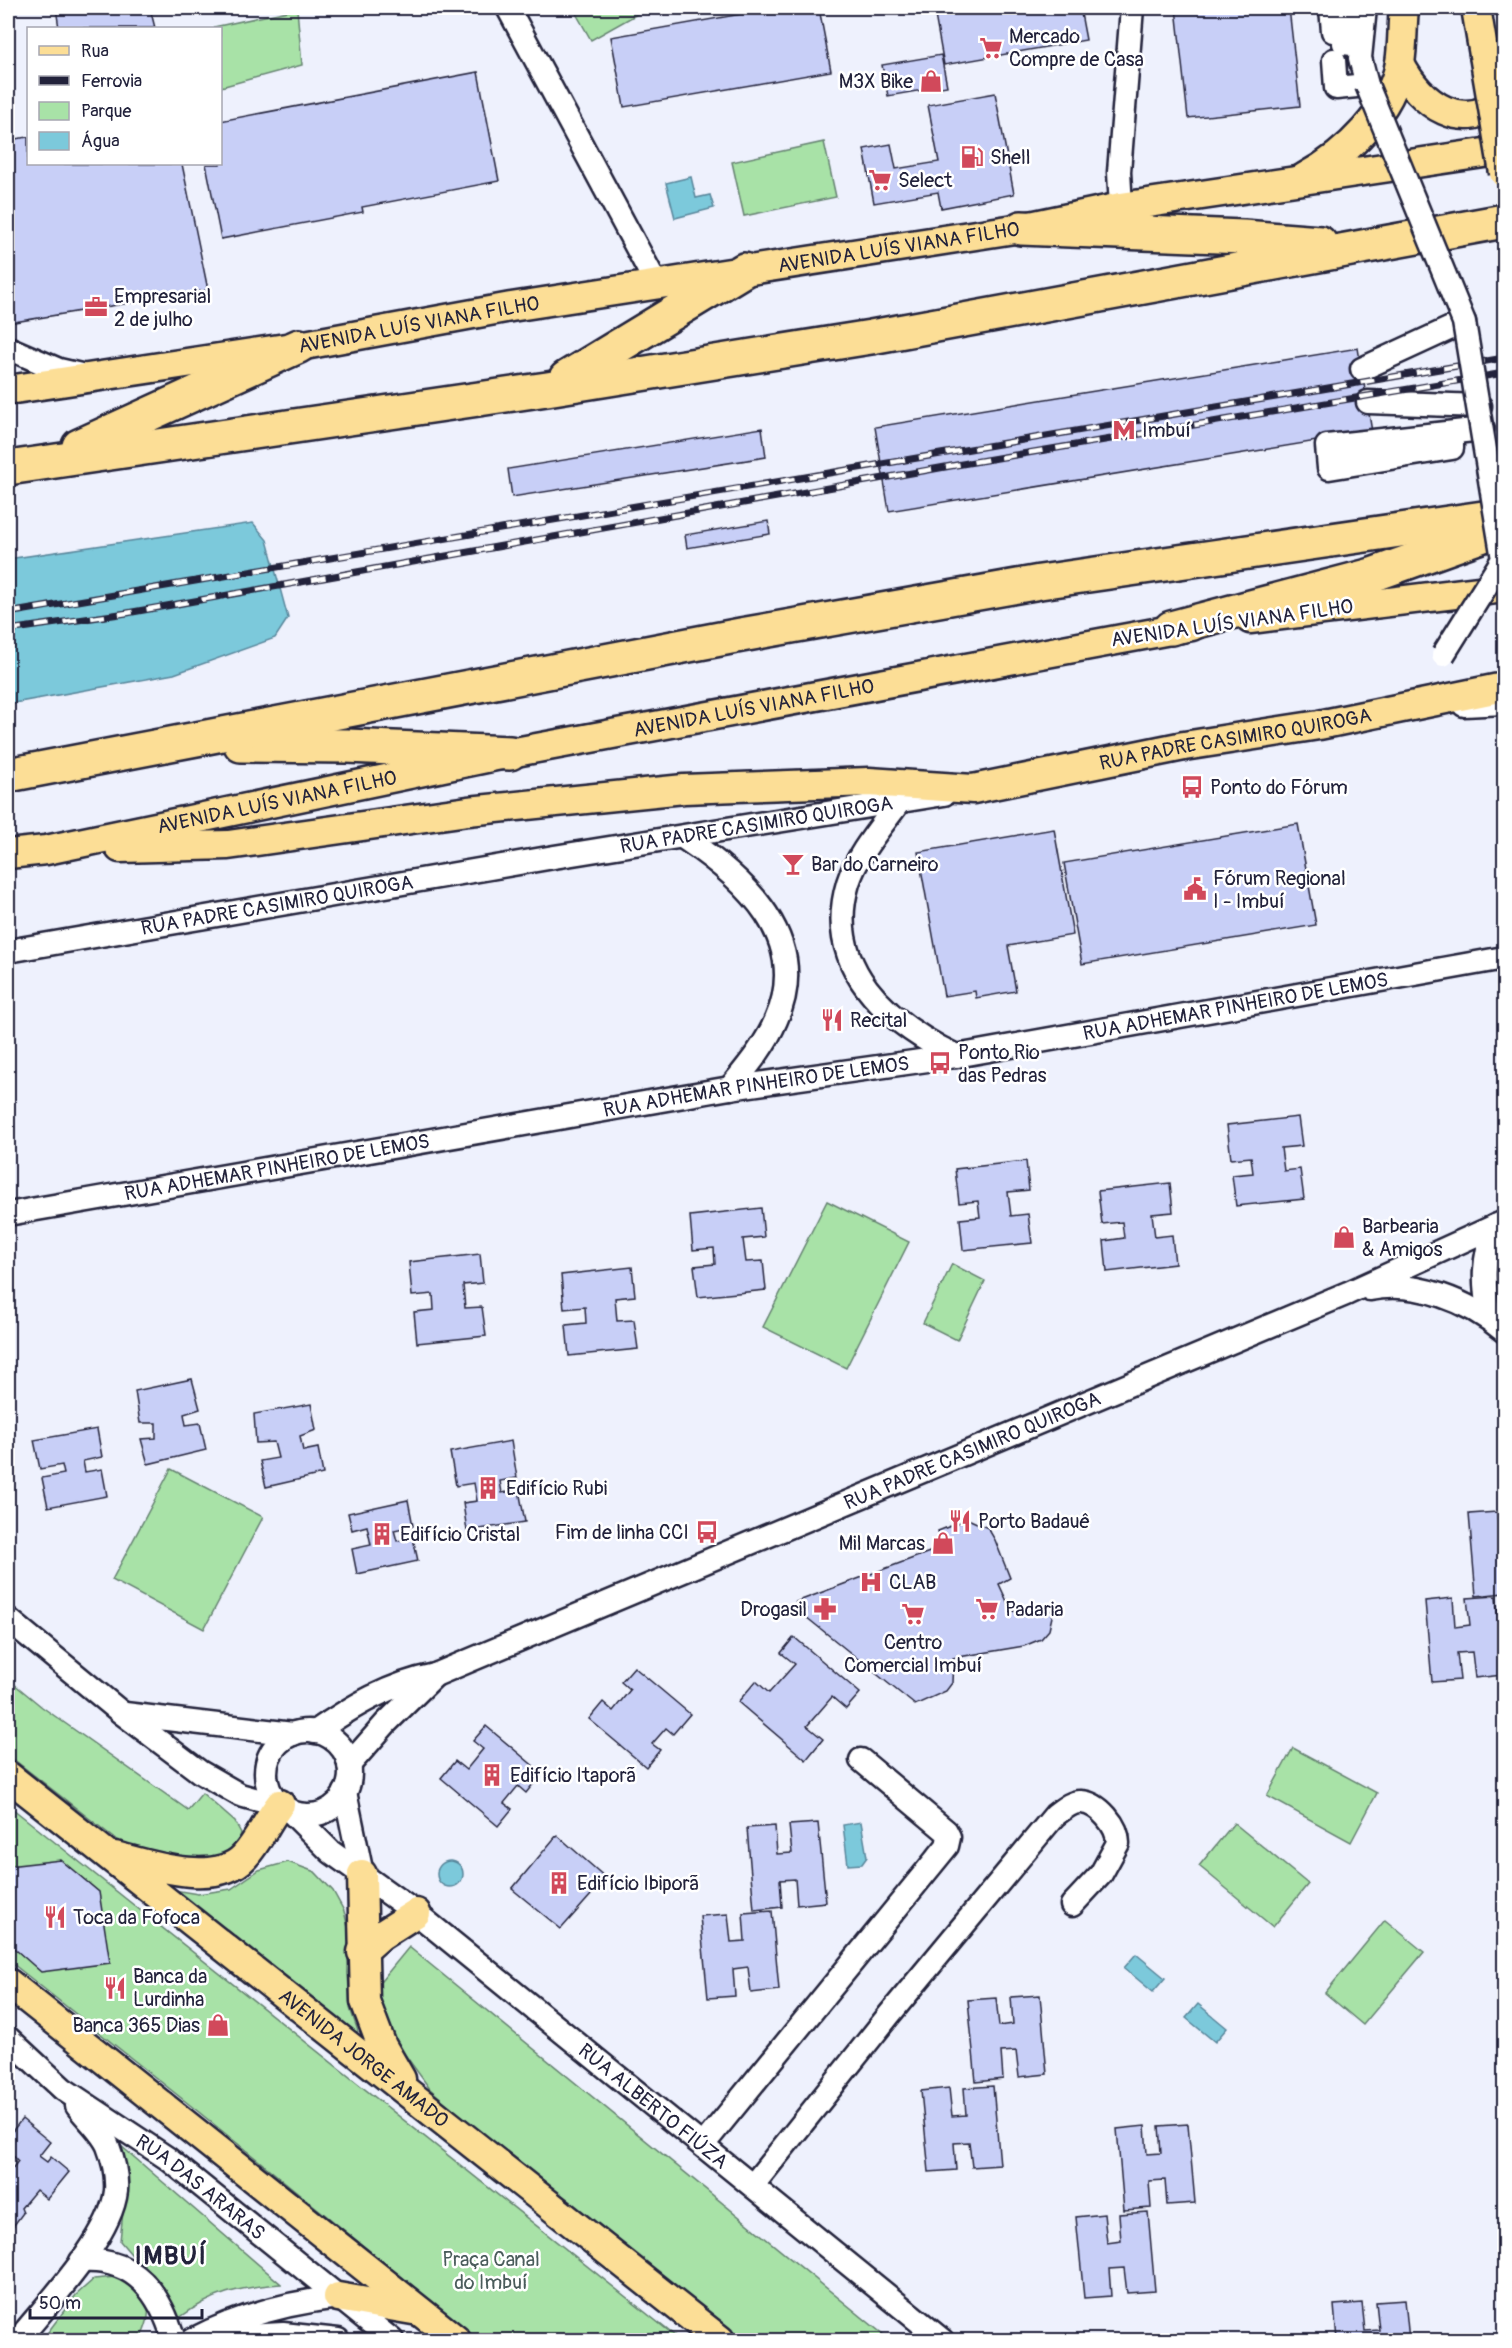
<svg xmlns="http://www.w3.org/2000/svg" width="1512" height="2348" font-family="Pangolin,sans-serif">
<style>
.green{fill:#a8e2a7;stroke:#658271;stroke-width:1.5}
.water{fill:#7cc9db;stroke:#58869b;stroke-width:1.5}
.building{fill:#c8cff7;stroke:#22223b;stroke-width:1.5}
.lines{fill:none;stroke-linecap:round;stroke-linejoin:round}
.minor-casing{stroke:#22223b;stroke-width:27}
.major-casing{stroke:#22223b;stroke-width:33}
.highway-casing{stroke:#22223b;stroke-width:38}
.minor{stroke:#fff;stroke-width:22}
.major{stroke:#fcde96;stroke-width:28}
.highway{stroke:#fcde96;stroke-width:33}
.rail-casing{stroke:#22223b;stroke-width:7}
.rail{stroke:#fff;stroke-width:4.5;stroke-dasharray:14;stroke-linecap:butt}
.minor-bridge-casing{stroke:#22223b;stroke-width:27;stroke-linecap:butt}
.major-bridge-casing{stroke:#22223b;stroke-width:33;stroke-linecap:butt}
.minor-bridge{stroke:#fff;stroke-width:22}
.major-bridge{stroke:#fcde96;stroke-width:28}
.labels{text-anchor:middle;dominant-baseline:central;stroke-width:5;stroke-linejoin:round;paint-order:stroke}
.poi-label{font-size:20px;fill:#22223b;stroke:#fff;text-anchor:start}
.street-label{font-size:20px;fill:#22223b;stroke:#fff}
.park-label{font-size:20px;fill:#4a5c5b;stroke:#fff}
.district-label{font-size:26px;font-weight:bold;letter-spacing:1.5px;fill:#22223b;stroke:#fff}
</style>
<rect width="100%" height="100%" fill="#eef1fd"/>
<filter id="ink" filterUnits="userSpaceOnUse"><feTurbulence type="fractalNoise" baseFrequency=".0167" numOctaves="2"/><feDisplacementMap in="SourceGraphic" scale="12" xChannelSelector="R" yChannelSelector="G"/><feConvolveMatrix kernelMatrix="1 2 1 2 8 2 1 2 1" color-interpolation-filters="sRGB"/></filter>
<g filter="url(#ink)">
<g class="green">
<polygon points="573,8 648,8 591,40"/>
<polygon points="297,9 302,65 221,87 220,28 214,27"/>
<polygon points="824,142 836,197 744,216 732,162"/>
<polygon points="827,1201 909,1242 846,1368 763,1327"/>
<polygon points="952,1264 985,1281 957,1340 923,1323"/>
<polygon points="171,1469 263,1517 204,1629 112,1580"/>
<polygon points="8,1679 42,1707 188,1810 202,1793 235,1822 241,1833 238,1845 223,1864 136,1855 8,1755"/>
<polygon points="1293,1748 1377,1793 1351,1842 1267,1796"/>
<polygon points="8,1805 680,2340 479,2340 200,2113 8,1960"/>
<polygon points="1234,1823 1308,1884 1273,1927 1199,1866"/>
<polygon points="288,1862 315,1872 333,1891 344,1911 351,1940 348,1973 350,2008 358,2031 353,2037 162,1888 198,1894 231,1889 259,1870"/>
<polygon points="1385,1920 1424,1952 1363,2025 1325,1993"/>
<polygon points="409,1947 890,2340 721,2340 693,2319 430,2089 384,2026 377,1986"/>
<path d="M120,2145l161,139c-42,3 -68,9 -102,34l-10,-19 -49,-58 7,-69z"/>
<path d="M116,2277c32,12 41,31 24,62l-98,1 34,-45 18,-16z"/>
</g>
<g class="water">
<polygon points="691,177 696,198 710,195 714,208 675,218 666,183"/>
<polygon points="253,523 267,540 288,618 275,638 174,674 8,704 8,559"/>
<polygon points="861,1822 867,1857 862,1864 848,1865 843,1825"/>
<circle cx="450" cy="1874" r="13"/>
<polygon points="1136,1954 1165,1978 1153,1992 1124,1968"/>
<polygon points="1198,2004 1227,2028 1215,2042 1186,2018"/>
</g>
<g class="building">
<polygon points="56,8 150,8 155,28 59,28"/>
<polygon points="775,8 819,8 831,71 624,107 611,37"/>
<polygon points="948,8 1080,8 1086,40 944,65 934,10"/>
<polygon points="1176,8 1289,8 1300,106 1188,118"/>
<polygon points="941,55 947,86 888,96 882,65"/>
<polygon points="478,72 499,181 362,207 363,212 221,239 206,164 220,164 220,121"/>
<polygon points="995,93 1014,194 941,208 938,192 874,203 864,149 891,144 896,169 939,162 928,105"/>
<polygon points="28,137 28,164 182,164 208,290 8,323 8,140"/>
<polygon points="1358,348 1372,432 889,511 875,427"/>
<polygon points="762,428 766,457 512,497 508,469"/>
<polygon points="768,521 770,534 687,548 685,535"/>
<polygon points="1298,824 1316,925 1082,964 1064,863"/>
<polygon points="1054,829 1073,935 1008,946 1016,991 976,998 975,991 944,996 918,852"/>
<polygon points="1298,1117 1302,1146 1281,1148 1284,1171 1300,1169 1304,1199 1236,1206 1232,1175 1253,1173 1251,1157 1231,1159 1227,1125"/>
<polygon points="1026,1161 1029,1190 1008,1192 1011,1216 1028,1214 1032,1243 963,1250 960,1219 980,1217 978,1201 959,1203 955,1169"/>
<polygon points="1170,1183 1173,1212 1152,1214 1155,1237 1172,1235 1175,1264 1107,1272 1104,1241 1124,1238 1122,1222 1102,1224 1098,1191"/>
<polygon points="761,1208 764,1237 743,1239 746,1262 763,1261 766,1290 698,1297 694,1266 715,1264 714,1248 693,1250 690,1216"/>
<polygon points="480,1254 483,1283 463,1285 465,1308 482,1307 486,1336 417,1343 414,1312 434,1310 433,1294 412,1296 409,1262"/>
<polygon points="632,1267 635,1296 615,1298 617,1321 634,1320 638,1349 569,1356 566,1325 586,1323 585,1307 564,1309 561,1275"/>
<polygon points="192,1379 200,1409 184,1414 186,1425 200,1423 206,1450 148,1464 141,1439 156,1438 156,1423 140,1423 135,1391"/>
<polygon points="311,1404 316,1430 300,1436 303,1451 318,1448 323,1474 266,1487 260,1461 278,1458 274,1442 256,1443 254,1414"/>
<polygon points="97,1429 102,1457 83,1461 85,1472 102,1469 107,1496 48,1507 42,1478 64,1474 62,1465 40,1469 34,1440"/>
<polygon points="511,1441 517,1478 500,1481 502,1493 519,1490 525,1522 467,1531 463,1503 477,1501 474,1483 456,1486 450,1452"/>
<polygon points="408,1500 413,1526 394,1530 397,1541 413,1538 418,1561 357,1574 352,1549 371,1545 367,1526 352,1530 348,1513"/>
<polygon points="1497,1512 1499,1540 1504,1539 1504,1566 1501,1567 1504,1593 1476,1596 1469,1514"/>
<polygon points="968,1519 988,1528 995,1540 1010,1578 999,1584 1011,1610 1024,1616 1031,1608 1042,1605 1053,1612 1049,1630 1041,1639 1024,1646 953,1658 952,1683 946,1691 915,1705 806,1617 807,1609 796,1602 943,1547 938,1531"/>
<polygon points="1496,1596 1503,1675 1475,1678 1472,1652 1457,1653 1460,1680 1432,1682 1425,1601 1453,1598 1455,1627 1470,1625 1467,1598"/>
<polygon points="794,1637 860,1693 846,1709 832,1697 807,1726 823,1739 806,1760 738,1702 756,1681 769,1693 795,1664 781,1653"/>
<polygon points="634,1667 690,1714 673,1734 666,1728 652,1744 660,1750 646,1767 589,1719 603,1702 613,1711 630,1690 621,1682"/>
<polygon points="486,1726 542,1773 526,1793 518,1786 504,1803 512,1809 498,1826 441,1778 455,1761 466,1770 483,1749 473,1741"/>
<polygon points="818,1823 826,1902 797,1905 795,1879 780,1880 782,1907 754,1910 747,1828 775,1826 777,1854 792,1853 789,1825"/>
<polygon points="557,1835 606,1878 561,1929 512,1889"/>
<polygon points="61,1860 99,1892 110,1963 41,1972 8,1943 8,1866"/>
<polygon points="772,1911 779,1990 751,1993 748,1967 733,1969 735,1996 708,1998 700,1916 728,1914 731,1942 745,1941 743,1913"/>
<polygon points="1040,1995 1047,2074 1019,2077 1016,2051 1001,2052 1003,2079 976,2082 968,2000 996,1998 999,2026 1013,2024 1011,1997"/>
<polygon points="993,2086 1000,2165 972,2167 969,2142 954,2143 956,2170 929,2172 921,2091 949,2088 952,2116 966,2115 964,2088"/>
<polygon points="22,2119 50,2142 39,2156 47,2162 51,2157 69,2172 47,2199 36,2190 21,2208 23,2213 11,2229 8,2226 8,2165 12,2169 18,2161 8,2150 10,2134"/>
<polygon points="1188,2124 1195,2203 1167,2205 1165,2180 1149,2181 1151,2208 1124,2210 1117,2129 1145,2126 1147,2154 1161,2153 1159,2126"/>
<polygon points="1148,2212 1155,2291 1127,2293 1124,2268 1109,2269 1111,2296 1084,2298 1076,2217 1104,2214 1107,2243 1121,2241 1119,2214"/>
<polygon points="1405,2300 1409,2340 1337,2340 1334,2305 1362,2303 1365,2331 1379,2330 1376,2302"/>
</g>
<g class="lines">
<g class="minor-casing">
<g id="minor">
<polyline points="508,8 657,285"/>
<polyline points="1331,8 1333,31"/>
<polyline points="1348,8 1344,43 1352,44 1354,21"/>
<polyline points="1334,60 1336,88 1367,85 1360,58 1365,8"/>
<polyline points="1121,207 1119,172 1132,8"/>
<polyline points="8,348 59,370 85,376"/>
<polyline points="1362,369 1464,322"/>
<polyline points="1368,402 1480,406"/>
<polyline points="1449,444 1338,458 1338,452 1452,440 1452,448 1329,468 1327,446 1483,429"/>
<polyline points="1464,705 1504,703"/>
<path d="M899,802c-18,25 -42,52 -51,81 -25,84 40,140 108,173"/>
<path d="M684,838c61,41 128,101 92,182 -11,26 -29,47 -46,68"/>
<path id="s1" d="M8,951l546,-94 390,-63"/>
<path id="s2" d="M8,1214l722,-126 226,-32 548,-98"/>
<path d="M1370,1289c46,-9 99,12 134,42"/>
<path d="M1489,1317c-6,-36 -7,-56 6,-91"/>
<polyline points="8,1619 123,1714 200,1772 240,1795 258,1800 276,1801"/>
<polyline points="125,1714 293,1734"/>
<circle cx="308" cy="1773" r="42"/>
<path id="s3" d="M315,1732c38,-26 74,-48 120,-57l913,-382 156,-71"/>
<polyline points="349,1765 386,1723 435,1675"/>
<polyline points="345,1792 362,1874"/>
<path id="s4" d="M289,1810l42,42 85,61 526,427"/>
<path id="s5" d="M8,2038l55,51 104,69 225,182"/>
<polyline points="703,2145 947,1846 949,1837 946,1831 861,1760"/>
<path d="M753,2185l136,-170 166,-200c7,-5 17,-14 26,-13 18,1 37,24 37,41l-17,31 -29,31"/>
<path d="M81,2261c54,-4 79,32 93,79"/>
<polyline points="212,2338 283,2334 338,2340"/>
<path d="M18,2340c29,-36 93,-103 98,-149 1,-14 -3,-32 -8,-45 -6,-14 -22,-28 -31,-40"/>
<path d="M192,2340c46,-24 94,-37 146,-43"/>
</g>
</g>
<g class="major-casing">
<g id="major">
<polyline points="1476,8 1484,55"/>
<path d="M1400,64c20,40 64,72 104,34"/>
<path d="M1305,177c41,-22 87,-66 95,-114 3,-18 2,-37 4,-55"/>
<path id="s6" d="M8,390l291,-44 212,-39 510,-79 100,-21 383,-57"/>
<polyline points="1250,619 1504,588"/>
<path id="s7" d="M120,848l108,-3 240,-34 216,-22 185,-7 104,7 211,-43 135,-21 185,-38"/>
<path id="s8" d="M8,854l38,-4 464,-97 682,-127"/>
<path id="s9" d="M8,1776l712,564"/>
<path d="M115,1856c34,9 101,31 129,1 14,-15 23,-36 36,-53"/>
<polyline points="362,1874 365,2001 382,2046 401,2079"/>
<polyline points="362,1952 380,1936 416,1913"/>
<polyline points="8,1983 456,2340"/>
<polyline points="338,2297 413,2310"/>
</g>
</g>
<g class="highway-casing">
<g id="highway">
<polyline points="1021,228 1243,237 1320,243"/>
<polyline points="566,378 744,270"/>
<polyline points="79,446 299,346"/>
<polyline points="8,468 547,389 871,337 1504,221"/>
<polyline points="1171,628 1372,575 1500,529"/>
<polyline points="241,745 347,746 510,753"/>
<polyline points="8,775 741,635 1040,582 1504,515"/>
</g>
</g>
<use href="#minor" class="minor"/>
<use href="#major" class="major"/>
<use href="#highway" class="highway"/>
<g class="rail-casing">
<g id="rail">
<polyline points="8,613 1504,358"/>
<polyline points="8,630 127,613 962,464 1504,373"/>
</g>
</g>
<use href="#rail" class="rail"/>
<g class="minor-bridge-casing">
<polyline id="minor-bridge" points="1367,85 1464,322 1503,559 1443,655"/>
</g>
<g class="major-bridge-casing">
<polyline id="major-bridge" points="1484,55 1504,173"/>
</g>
<use href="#minor-bridge" class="minor-bridge"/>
<use href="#major-bridge" class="major-bridge"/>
</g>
</g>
<defs>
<g id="supermarket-bare" transform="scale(1.8)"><path d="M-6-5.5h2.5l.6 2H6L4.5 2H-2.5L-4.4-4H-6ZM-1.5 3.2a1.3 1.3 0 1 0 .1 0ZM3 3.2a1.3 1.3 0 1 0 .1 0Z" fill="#d1495b" stroke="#fff" stroke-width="2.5" paint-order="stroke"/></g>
<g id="shop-bare" transform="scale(1.8)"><path d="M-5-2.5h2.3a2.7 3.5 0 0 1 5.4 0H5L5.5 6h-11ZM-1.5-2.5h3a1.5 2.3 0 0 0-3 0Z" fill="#d1495b" stroke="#fff" stroke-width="2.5" paint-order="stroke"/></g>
<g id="fuel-bare" transform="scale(1.8)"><path d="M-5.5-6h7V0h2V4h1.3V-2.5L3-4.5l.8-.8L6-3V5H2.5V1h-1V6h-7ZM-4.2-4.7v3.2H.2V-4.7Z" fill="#d1495b" stroke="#fff" stroke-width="2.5" paint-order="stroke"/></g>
<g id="office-bare" transform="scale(1.8)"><path d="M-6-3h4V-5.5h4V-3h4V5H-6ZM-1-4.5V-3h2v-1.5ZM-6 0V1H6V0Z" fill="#d1495b" stroke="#fff" stroke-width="2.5" paint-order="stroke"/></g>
<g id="metro-bare" transform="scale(1.8)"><path d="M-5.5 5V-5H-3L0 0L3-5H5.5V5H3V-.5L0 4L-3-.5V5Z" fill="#d1495b" stroke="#fff" stroke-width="2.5" paint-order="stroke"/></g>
<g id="bus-bare" transform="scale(1.8)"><path d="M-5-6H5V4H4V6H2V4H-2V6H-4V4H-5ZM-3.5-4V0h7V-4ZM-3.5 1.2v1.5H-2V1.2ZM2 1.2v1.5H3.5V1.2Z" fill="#d1495b" stroke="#fff" stroke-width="2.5" paint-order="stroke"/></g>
<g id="bar-bare" transform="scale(1.8)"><path d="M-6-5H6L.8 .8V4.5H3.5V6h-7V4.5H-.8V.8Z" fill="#d1495b" stroke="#fff" stroke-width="2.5" paint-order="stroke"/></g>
<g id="civic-bare" transform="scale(1.8)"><path d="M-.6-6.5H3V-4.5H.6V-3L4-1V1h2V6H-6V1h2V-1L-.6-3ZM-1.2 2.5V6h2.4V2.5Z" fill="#d1495b" stroke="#fff" stroke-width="2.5" paint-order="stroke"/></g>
<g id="restaurant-bare" transform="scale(1.8)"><path d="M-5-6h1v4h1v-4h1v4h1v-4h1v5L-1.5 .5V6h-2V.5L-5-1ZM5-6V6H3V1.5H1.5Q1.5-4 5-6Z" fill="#d1495b" stroke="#fff" stroke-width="2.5" paint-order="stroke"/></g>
<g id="building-bare" transform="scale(1.8)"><path d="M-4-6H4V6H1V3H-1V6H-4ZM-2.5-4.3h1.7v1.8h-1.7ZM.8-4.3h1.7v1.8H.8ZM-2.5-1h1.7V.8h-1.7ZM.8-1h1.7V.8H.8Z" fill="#d1495b" stroke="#fff" stroke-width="2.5" paint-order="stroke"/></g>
<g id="hospital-bare" transform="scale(1.8)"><path d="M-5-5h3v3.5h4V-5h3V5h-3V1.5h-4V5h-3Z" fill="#d1495b" stroke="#fff" stroke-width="2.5" paint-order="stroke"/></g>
<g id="pharmacy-bare" transform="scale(1.8)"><path d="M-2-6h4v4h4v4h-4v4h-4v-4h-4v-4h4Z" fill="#d1495b" stroke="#fff" stroke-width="2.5" paint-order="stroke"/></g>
</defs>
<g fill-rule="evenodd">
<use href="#supermarket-bare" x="991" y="48"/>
<use href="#shop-bare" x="931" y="81"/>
<use href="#fuel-bare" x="972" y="157"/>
<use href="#supermarket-bare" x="880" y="180"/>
<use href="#office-bare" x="96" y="307"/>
<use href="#metro-bare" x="1124" y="430"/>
<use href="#bus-bare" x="1192" y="787"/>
<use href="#bar-bare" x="793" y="864"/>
<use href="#civic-bare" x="1195" y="889"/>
<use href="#restaurant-bare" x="832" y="1020"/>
<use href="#bus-bare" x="940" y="1063"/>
<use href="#shop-bare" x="1344" y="1237"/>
<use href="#building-bare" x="488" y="1488"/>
<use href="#restaurant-bare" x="960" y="1521"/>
<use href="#bus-bare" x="707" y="1532"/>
<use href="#building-bare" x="382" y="1534"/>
<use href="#shop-bare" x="943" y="1543"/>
<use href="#hospital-bare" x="871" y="1582"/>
<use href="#pharmacy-bare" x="825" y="1609"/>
<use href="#supermarket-bare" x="987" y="1609"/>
<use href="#supermarket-bare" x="913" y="1614"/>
<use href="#building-bare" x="492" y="1775"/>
<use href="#building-bare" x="559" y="1883"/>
<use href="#restaurant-bare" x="55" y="1917"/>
<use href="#restaurant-bare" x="115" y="1988"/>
<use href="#shop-bare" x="218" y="2025"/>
</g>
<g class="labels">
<g class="poi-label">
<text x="1009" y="36">Mercado<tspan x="1009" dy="23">Compre de Casa</tspan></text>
<text x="913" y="81" text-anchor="end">M3X Bike</text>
<text x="990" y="157">Shell</text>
<text x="898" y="180">Select</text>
<text x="114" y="296">Empresarial<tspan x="114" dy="23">2 de julho</tspan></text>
<text x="1142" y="430">Imbuí</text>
<text x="1210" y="787">Ponto do Fórum</text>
<text x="811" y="864">Bar do Carneiro</text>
<text x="1213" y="878">Fórum Regional<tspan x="1213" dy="23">I - Imbuí</tspan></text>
<text x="850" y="1020">Recital</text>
<text x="958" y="1052">Ponto Rio<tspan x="958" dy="23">das Pedras</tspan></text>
<text x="1362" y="1226">Barbearia<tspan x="1362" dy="23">&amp; Amigos</tspan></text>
<text x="506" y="1488">Edifício Rubi</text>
<text x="978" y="1521">Porto Badauê</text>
<text x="689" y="1532" text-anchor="end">Fim de linha CCI</text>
<text x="400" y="1534">Edifício Cristal</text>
<text x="925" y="1543" text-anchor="end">Mil Marcas</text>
<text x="889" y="1582">CLAB</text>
<text x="807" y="1609" text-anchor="end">Drogasil</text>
<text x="1005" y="1609">Padaria</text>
<text x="913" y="1642" text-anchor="middle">Centro<tspan x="913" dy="23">Comercial Imbuí</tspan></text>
<text x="510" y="1775">Edifício Itaporã</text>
<text x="577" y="1883">Edifício Ibiporã</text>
<text x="73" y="1917">Toca da Fofoca</text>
<text x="133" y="1976">Banca da<tspan x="133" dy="23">Lurdinha</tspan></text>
<text x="200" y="2025" text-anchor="end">Banca 365 Dias</text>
</g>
<g class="street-label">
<text stroke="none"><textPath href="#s6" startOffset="902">AVENIDA LUÍS VIANA FILHO</textPath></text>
<text stroke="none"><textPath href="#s6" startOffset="416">AVENIDA LUÍS VIANA FILHO</textPath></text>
<text transform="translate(1232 623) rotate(-8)">AVENIDA LUÍS VIANA FILHO</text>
<text stroke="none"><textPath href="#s8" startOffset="760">AVENIDA LUÍS VIANA FILHO</textPath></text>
<text stroke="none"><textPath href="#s7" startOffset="1124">RUA PADRE CASIMIRO QUIROGA</textPath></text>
<text stroke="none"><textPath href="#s8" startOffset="274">AVENIDA LUÍS VIANA FILHO</textPath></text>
<text stroke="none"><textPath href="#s1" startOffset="759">RUA PADRE CASIMIRO QUIROGA</textPath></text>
<text stroke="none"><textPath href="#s1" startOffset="273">RUA PADRE CASIMIRO QUIROGA</textPath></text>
<text stroke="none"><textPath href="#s2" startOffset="1245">RUA ADHEMAR PINHEIRO DE LEMOS</textPath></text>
<text stroke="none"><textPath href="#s2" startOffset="759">RUA ADHEMAR PINHEIRO DE LEMOS</textPath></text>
<text stroke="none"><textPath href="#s2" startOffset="273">RUA ADHEMAR PINHEIRO DE LEMOS</textPath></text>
<text stroke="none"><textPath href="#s3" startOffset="716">RUA PADRE CASIMIRO QUIROGA</textPath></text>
<text stroke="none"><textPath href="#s9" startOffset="454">AVENIDA JORGE AMADO</textPath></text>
<text stroke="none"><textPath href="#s4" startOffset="470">RUA ALBERTO FIÚZA</textPath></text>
<text stroke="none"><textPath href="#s5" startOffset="244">RUA DAS ARARAS</textPath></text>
</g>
<g class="park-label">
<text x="491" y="2259">Praça Canal<tspan x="491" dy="23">do Imbuí</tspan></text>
</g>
<g class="district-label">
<text x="171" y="2256">IMBUÍ</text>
</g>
</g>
<rect width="1512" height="2348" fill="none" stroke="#fff" stroke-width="30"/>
<rect x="15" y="15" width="1482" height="2318" fill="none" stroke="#22223b" stroke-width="2" filter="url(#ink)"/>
<rect x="27" y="27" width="195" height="138" fill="#ffffff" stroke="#a7a7b1" stroke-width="1.5"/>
<rect x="39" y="46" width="30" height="9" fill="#fcde96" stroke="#a7a7b1" stroke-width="1.5"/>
<text x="81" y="57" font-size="18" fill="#22223b">Rua</text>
<rect x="39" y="76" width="30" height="9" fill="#22223b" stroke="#a7a7b1" stroke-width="1.5"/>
<text x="81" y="87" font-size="18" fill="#22223b">Ferrovia</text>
<rect x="39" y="102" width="30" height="18" fill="#a8e2a7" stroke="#a7a7b1" stroke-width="1.5"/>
<text x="81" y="117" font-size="18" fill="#22223b">Parque</text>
<rect x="39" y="132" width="30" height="18" fill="#7cc9db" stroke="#a7a7b1" stroke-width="1.5"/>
<text x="81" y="147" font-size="18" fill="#22223b">Água</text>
<path d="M30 2309v9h172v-9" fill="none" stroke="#22223b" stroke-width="3"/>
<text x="39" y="2309" font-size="18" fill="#22223b" stroke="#ffffff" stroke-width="4.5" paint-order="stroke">50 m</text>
</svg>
